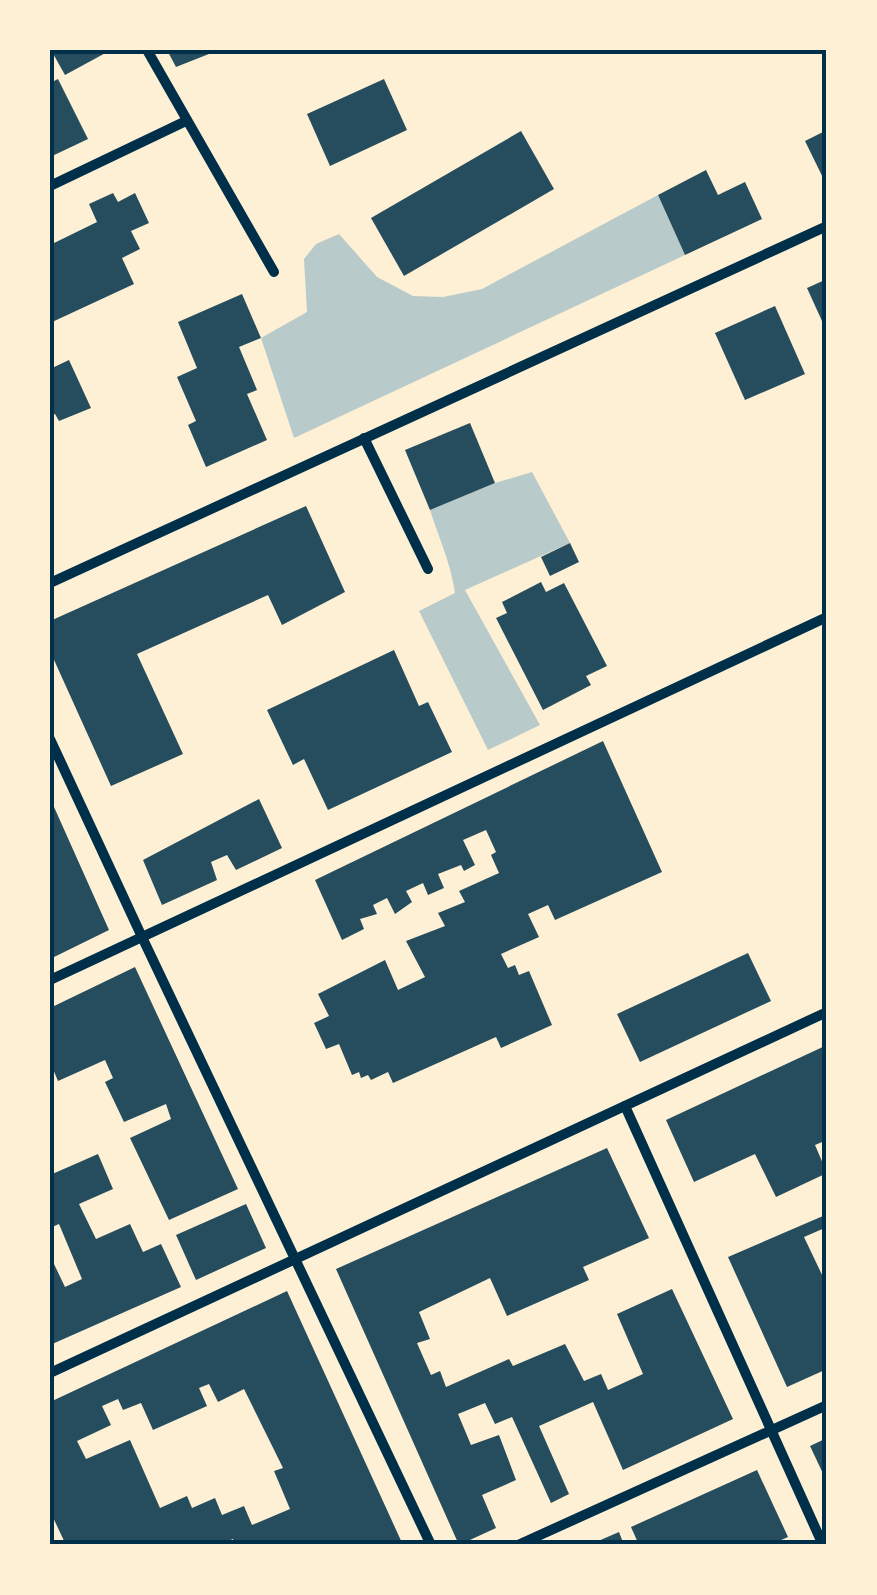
<svg xmlns="http://www.w3.org/2000/svg" width="877" height="1595" font-family="'Source Sans 3',sans-serif">
<style>
.green{fill:#b9caca}
.building{fill:#264d5e;fill-rule:evenodd}
.lines{fill:none;stroke-linecap:round;stroke-linejoin:round}
.minor{stroke:#003049;stroke-width:10}
.neatline{fill:none;stroke:#003049;stroke-width:4}
</style>
<rect width="100%" height="100%" fill="#fdf0d5"/>
<g class="green">
<polygon points="658,195 685,255 294,438 261,338 307,312 304,259 316,244 339,234 377,277 413,296 443,297 482,289"/>
<path d="M532,472l38,71 -105,47 75,135 -52,25 -69,-139 36,-18c-4,-29 -16,-55 -25,-83l65,-27z"/>
</g>
<g class="building">
<polygon points="51,50 111,50 65,75"/>
<polygon points="167,50 219,50 176,67"/>
<polygon points="58,79 88,139 50,157 50,83"/>
<polygon points="384,79 407,130 330,166 307,114"/>
<polygon points="827,130 827,186 805,141"/>
<polygon points="521,131 554,189 404,276 371,218"/>
<polygon points="706,170 718,195 745,182 762,219 685,255 658,195"/>
<polygon points="113,193 118,202 135,193 149,223 131,231 140,249 122,258 134,284 50,323 50,245 97,222 89,204"/>
<polygon points="827,279 827,332 807,288"/>
<polygon points="242,294 261,338 239,347 257,390 247,394 267,440 206,467 188,425 196,421 177,377 197,368 178,322"/>
<polygon points="775,306 805,374 745,400 715,333"/>
<polygon points="69,360 91,408 59,421 55,414 50,416 50,369"/>
<polygon points="470,423 495,483 430,510 405,450"/>
<polygon points="306,506 345,592 282,625 268,595 137,654 183,754 111,786 50,651 50,621"/>
<polygon points="570,543 579,562 550,576 541,557"/>
<polygon points="541,582 546,592 564,583 607,666 586,676 591,685 543,710 496,618 507,613 502,602"/>
<polygon points="394,650 419,706 428,702 452,752 328,810 304,759 293,765 267,710"/>
<polygon points="603,741 662,872 555,920 548,905 528,914 539,937 501,954 508,968 515,965 519,975 529,971 552,1025 501,1048 496,1037 393,1083 388,1072 371,1080 368,1075 361,1078 359,1072 352,1075 339,1044 326,1049 314,1023 329,1016 318,994 385,960 398,990 425,977 406,941 445,926 438,913 465,902 459,891 499,873 491,855 496,852 486,830 463,840 475,865 464,871 461,865 438,874 444,888 428,895 423,883 406,891 412,902 395,914 387,898 373,905 377,914 360,919 364,929 342,940 315,880"/>
<polygon points="50,798 109,930 50,959 52,921"/>
<polygon points="259,799 282,848 236,870 227,855 211,862 217,880 162,905 143,860"/>
<polygon points="748,953 771,1001 640,1062 617,1014"/>
<polygon points="135,967 238,1189 169,1220 130,1138 171,1119 166,1104 124,1122 105,1082 113,1078 105,1060 58,1081 50,1062 50,1008"/>
<polygon points="827,1045 827,1140 815,1145 827,1173 776,1197 755,1154 694,1182 666,1120"/>
<polygon points="607,1148 649,1238 583,1267 589,1280 507,1316 490,1278 419,1312 430,1339 417,1343 431,1375 440,1371 446,1387 509,1359 513,1366 565,1344 584,1381 601,1374 608,1390 643,1374 617,1314 672,1289 733,1419 623,1470 593,1402 539,1426 569,1494 551,1503 512,1417 495,1424 485,1403 458,1414 471,1445 499,1435 516,1480 482,1495 496,1528 459,1545 336,1269"/>
<polygon points="98,1154 113,1189 79,1204 96,1239 130,1224 143,1252 161,1244 181,1287 50,1345 50,1266 54,1264 65,1287 82,1279 59,1224 50,1228 50,1175"/>
<polygon points="246,1204 266,1248 196,1280 176,1235"/>
<polygon points="823,1216 827,1227 804,1237 824,1279 827,1278 827,1369 787,1387 728,1257"/>
<path d="M287,1291l116,254h-167l-3,-6 -14,6h-153l-16,-34v-109zM209,1384l9,18 26,-13 39,79 -9,3 16,38 -38,16 -8,-19 -22,9 -7,-17 -23,10 -5,-12 -27,12 -30,-68 -44,19 -9,-18 34,-16 -9,-19 16,-7 5,11 18,-7 12,27 54,-24 -8,-18z"/>
<polygon points="827,1438 827,1482 810,1446"/>
<polygon points="757,1470 788,1537 770,1545 639,1545 631,1527"/>
<polygon points="619,1532 624,1545 589,1545"/>
</g>
<g class="lines">
<g class="minor">
<polyline points="147,50 274,272"/>
<polyline points="50,186 186,121"/>
<polyline points="364,438 428,569"/>
<polyline points="50,583 827,226"/>
<polyline points="50,739 142,937 431,1545"/>
<polyline points="50,980 827,617"/>
<polyline points="625,1106 823,1545"/>
<polyline points="50,1373 827,1012"/>
<polyline points="518,1545 827,1405"/>
</g>
</g>
<rect width="877" height="1595" fill="none" stroke="#fdf0d5" stroke-width="105"/>
<rect x="52" y="52" width="772" height="1490" class="neatline"/>
</svg>
